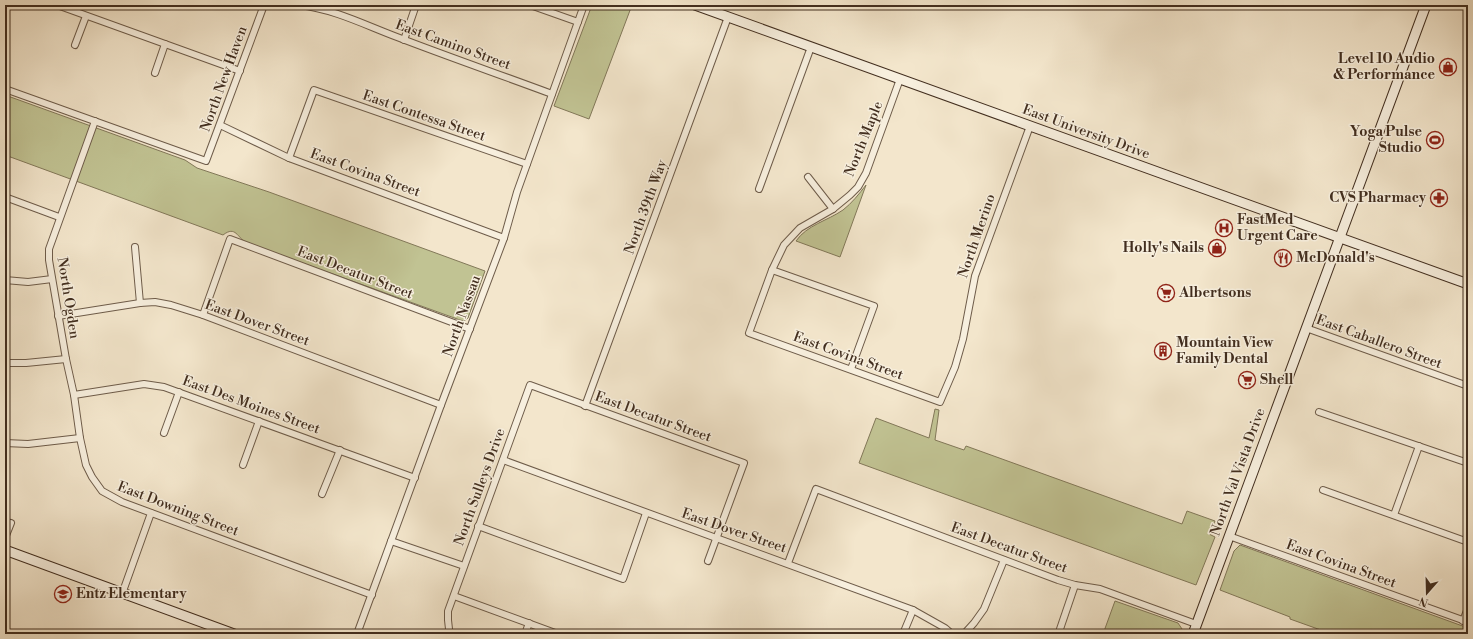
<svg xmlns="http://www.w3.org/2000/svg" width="1473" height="639" font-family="'Libre Bodoni',serif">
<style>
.green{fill:#c1c393;stroke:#827859}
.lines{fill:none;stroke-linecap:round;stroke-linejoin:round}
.street-casing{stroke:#6e5c4a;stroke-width:8}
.secondary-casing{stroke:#422e1f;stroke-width:11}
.street{stroke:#f7efde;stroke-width:6}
.secondary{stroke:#f7efde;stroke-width:9}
.labels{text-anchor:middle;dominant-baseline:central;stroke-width:3;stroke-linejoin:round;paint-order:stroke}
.street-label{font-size:14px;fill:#422e1f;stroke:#f7efde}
.poi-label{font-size:14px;font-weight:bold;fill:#422e1f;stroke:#f7efde;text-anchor:start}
</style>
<rect width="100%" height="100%" fill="#f3e6cc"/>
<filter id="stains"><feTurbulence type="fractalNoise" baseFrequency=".005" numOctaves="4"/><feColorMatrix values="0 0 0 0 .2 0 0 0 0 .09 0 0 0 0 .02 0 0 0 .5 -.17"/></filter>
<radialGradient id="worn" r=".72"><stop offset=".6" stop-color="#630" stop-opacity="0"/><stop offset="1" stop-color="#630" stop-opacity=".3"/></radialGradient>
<g class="green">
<polygon points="592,5 632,5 589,119 554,106"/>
<path d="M5,95l180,65 12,8 72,24 216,79 -17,47 -4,3 -4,-1 -213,-77c-10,-5 -11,-18 -24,-8l-218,-80z"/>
<path d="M866,185l-26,72 -44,-16c11,-16 31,-20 47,-31 9,-7 16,-16 23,-25z"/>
<polygon points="935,409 939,410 935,440 964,450 966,446 1182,524 1187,511 1215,521 1209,534 1215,537 1196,585 859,463 876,418 929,438"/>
<polygon points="1240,545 1468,628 1468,634 1332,634 1290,619 1290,617 1220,590 1234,551"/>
<polygon points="1115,601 1178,623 1182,629 1180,634 1103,634"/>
</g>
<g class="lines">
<g class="street-casing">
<g id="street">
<polyline points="57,5 240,71"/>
<path d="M299,5c35,4 66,20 98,32 52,20 104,38 155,57"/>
<polyline points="530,5 578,22"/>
<polyline points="404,40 416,5"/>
<polyline points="75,45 86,16"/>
<polyline points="155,73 165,44"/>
<polyline points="900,79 866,173 858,187 850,195 833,209 800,228 784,245 772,270 749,333 940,402 955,367 963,339 975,276 1030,126"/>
<polyline points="5,89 206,161 264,5"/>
<polyline points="95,121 49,249 49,260 66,359 74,395 80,438 86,465 92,477 102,491 122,502 372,595"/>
<polyline points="220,125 289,158 504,238"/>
<polyline points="289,158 314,90 527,164"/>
<polyline points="808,177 833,209"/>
<polyline points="759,189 811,47"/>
<polyline points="5,197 59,217"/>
<polyline points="135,247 140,303"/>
<polyline points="772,270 874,306 851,369"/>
<polyline points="5,280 28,282 52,279"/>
<polyline points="203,315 230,239 470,329"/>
<polyline points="58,316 140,303 155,302 171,305 203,315 441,405"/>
<polyline points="1306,328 1468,386"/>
<polyline points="5,363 26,363 66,359"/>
<polyline points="74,395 144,384 164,387 415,478"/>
<polyline points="585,406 728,17"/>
<polyline points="1319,412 1468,463"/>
<polyline points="164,433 179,392"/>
<polyline points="5,443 28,444 80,438"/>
<polyline points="503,460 913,610 945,628 952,634"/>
<polyline points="243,465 259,421"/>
<polyline points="1323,490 1468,542"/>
<polyline points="322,494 340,450"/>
<polyline points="1394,515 1419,446"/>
<polyline points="478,526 623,579 646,513"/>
<polyline points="1229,536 1468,622"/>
<polyline points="5,538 11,523"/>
<polyline points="391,541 464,566"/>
<polyline points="788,563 816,489 1058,580 1075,585 1100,589 1196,624"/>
<polyline points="122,594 151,513"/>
<polyline points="454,596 558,634"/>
<polyline points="1463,621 1468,608"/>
<polyline points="449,629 448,620 448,611 530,385 744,463 708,561"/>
<polyline points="1059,632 1075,585"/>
<polyline points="357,634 441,405 504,238 517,192 584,5"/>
<polyline points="525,634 529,623"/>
<polyline points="903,634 913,610"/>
<polyline points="964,634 974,623 984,609 1004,560"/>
</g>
</g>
<g class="secondary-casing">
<g id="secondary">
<polyline points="695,5 1468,284"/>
<polyline points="5,550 234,634"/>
<polyline points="1193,634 1426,5"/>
</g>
</g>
<use href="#street" class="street"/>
<use href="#secondary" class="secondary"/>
</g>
<defs>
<g id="shop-ring" transform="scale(0.9)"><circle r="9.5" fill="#f7efde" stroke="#8f2418" stroke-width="1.5"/><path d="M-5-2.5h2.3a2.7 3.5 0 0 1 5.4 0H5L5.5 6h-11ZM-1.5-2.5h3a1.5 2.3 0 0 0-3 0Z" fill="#8f2418"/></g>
<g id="stadium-ring" transform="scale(0.9)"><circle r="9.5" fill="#f7efde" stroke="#8f2418" stroke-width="1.5"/><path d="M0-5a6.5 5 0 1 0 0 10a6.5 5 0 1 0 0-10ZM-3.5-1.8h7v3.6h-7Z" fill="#8f2418"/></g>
<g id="pharmacy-ring" transform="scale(0.9)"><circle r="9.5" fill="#f7efde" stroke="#8f2418" stroke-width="1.5"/><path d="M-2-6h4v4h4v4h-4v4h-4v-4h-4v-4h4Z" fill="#8f2418"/></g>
<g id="hospital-ring" transform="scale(0.9)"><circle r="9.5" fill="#f7efde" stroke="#8f2418" stroke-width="1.5"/><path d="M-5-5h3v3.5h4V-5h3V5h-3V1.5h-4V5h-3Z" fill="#8f2418"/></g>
<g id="restaurant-ring" transform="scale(0.9)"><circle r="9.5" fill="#f7efde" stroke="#8f2418" stroke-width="1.5"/><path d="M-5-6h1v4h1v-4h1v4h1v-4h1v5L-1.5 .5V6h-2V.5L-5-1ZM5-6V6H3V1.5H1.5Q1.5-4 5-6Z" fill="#8f2418"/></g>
<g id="supermarket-ring" transform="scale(0.9)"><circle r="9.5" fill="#f7efde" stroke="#8f2418" stroke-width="1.5"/><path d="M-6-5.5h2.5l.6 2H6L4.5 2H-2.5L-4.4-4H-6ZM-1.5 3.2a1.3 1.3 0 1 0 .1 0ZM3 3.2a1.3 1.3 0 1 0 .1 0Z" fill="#8f2418"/></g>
<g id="building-ring" transform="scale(0.9)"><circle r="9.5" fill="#f7efde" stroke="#8f2418" stroke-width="1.5"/><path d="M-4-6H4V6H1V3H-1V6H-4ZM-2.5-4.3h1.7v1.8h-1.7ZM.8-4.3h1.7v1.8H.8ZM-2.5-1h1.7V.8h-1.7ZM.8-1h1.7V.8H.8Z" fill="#8f2418"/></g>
<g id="school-ring" transform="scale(0.9)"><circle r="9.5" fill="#f7efde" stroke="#8f2418" stroke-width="1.5"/><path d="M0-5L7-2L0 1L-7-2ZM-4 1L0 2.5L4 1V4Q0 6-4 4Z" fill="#8f2418"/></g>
</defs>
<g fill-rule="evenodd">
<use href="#shop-ring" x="1448" y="67"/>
<use href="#stadium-ring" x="1435" y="140"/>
<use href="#pharmacy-ring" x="1439" y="198"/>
<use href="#hospital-ring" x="1224" y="228"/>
<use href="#shop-ring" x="1217" y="248"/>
<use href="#restaurant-ring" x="1283" y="258"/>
<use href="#supermarket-ring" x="1166" y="293"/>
<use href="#building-ring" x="1163" y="351"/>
<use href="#supermarket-ring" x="1247" y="380"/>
<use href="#school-ring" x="63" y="594"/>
</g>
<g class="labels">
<g class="street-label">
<text transform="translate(453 45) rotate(20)">East Camino Street</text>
<text transform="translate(224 79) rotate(-70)">North New Haven</text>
<text transform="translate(424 116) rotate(19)">East Contessa Street</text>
<text transform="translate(1086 132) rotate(20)">East University Drive</text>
<text transform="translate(864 139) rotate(-68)">North Maple</text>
<text transform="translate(365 173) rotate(20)">East Covina Street</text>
<text transform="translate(646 207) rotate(-70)">North 39th Way</text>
<text transform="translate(977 236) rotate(-71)">North Merino</text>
<text transform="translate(355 273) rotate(21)">East Decatur Street</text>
<text transform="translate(68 298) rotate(81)">North Ogden</text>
<text transform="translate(462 316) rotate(-70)">North Nassau</text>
<text transform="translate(257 323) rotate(20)">East Dover Street</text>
<text transform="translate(1379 342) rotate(20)">East Caballero Street</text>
<text transform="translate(848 356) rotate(20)">East Covina Street</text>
<text transform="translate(251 405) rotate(20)">East Des Moines Street</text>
<text transform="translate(653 417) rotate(20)">East Decatur Street</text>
<text transform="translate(1238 472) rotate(-70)">North Val Vista Drive</text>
<text transform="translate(480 487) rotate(-70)">North Sulleys Drive</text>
<text transform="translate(178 509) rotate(21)">East Downing Street</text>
<text transform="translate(734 531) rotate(19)">East Dover Street</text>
<text transform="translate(1009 548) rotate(20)">East Decatur Street</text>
<text transform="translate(1341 564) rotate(20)">East Covina Street</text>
</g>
<g class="poi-label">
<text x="1435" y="59" text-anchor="end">Level 10 Audio<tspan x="1435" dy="16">&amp; Performance</tspan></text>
<text x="1422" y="132" text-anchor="end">Yoga Pulse<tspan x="1422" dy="16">Studio</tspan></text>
<text x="1426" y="198" text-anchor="end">CVS Pharmacy</text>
<text x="1237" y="220">FastMed<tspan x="1237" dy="16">Urgent Care</tspan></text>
<text x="1204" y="248" text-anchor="end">Holly's Nails</text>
<text x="1296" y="258">McDonald's</text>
<text x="1179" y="293">Albertsons</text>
<text x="1176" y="343">Mountain View<tspan x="1176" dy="16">Family Dental</tspan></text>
<text x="1260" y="380">Shell</text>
<text x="76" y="594">Entz Elementary</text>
</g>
</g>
<rect width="1473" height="639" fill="none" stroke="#f3e6cc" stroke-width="20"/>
<rect x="6" y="6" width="1461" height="627" fill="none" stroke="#422e1f" stroke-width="2"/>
<rect x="10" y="10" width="1453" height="619" fill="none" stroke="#422e1f"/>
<g transform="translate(1427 593) rotate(200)" stroke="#f7efde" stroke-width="3" paint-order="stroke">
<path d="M0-3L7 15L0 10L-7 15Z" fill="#422e1f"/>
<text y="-6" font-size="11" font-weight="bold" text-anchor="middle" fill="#422e1f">N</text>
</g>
<rect width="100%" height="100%" filter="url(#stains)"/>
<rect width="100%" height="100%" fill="url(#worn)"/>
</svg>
